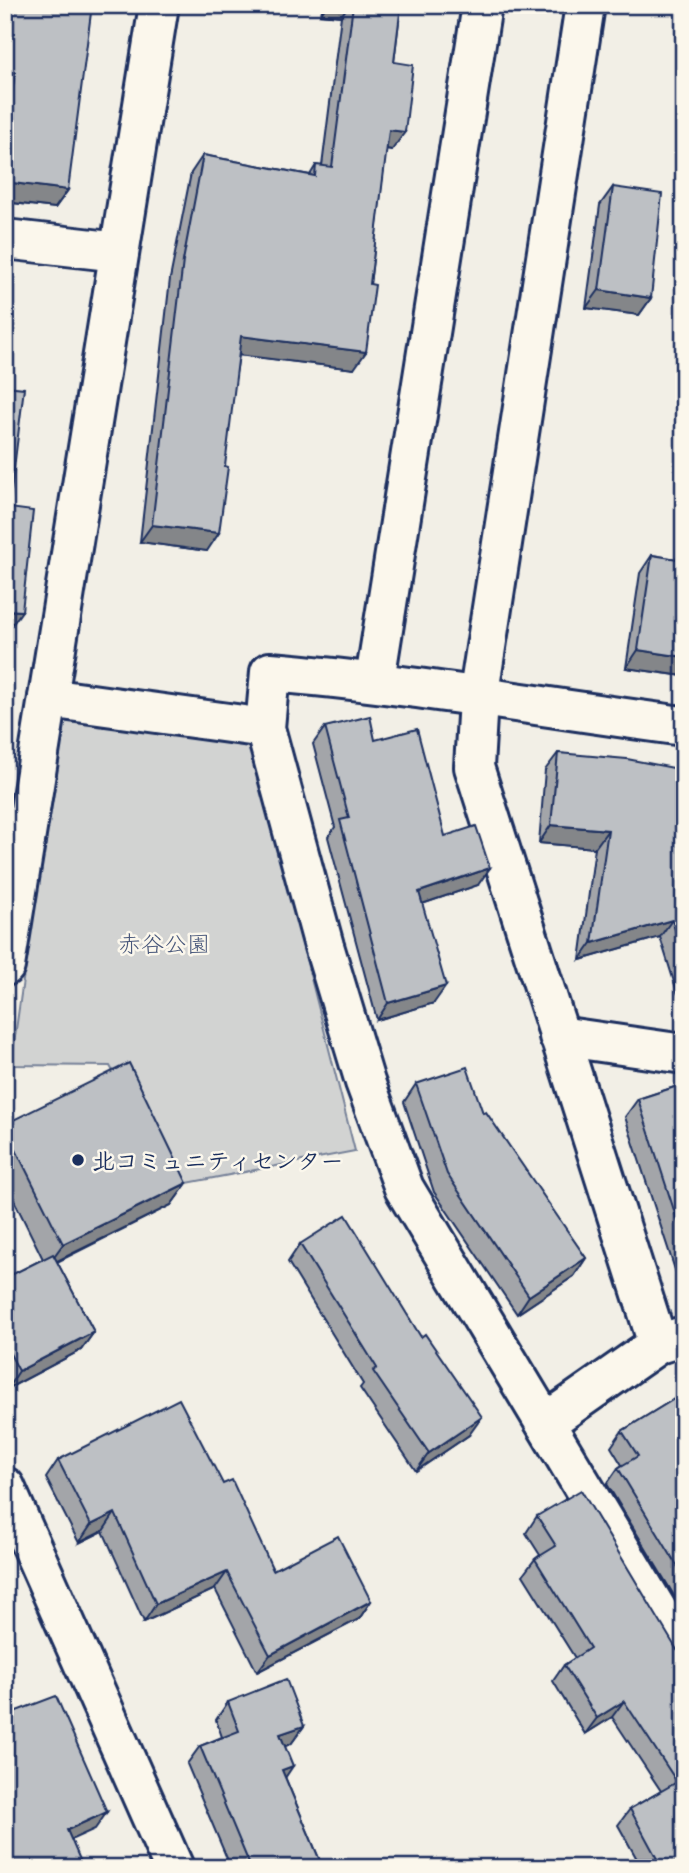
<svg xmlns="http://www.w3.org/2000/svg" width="689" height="1873" font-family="'Patrick Hand','Klee One',sans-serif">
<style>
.green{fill:#d2d3d2;stroke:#768198;stroke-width:2}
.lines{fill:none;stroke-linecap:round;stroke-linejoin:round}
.minor-casing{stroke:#1b2f5e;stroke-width:44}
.minor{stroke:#fbf7ec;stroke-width:38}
.wall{fill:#a3a5a9;stroke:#1b2f5e;stroke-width:2}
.shaded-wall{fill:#848689;stroke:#1b2f5e;stroke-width:2}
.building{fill:#bdc0c4;stroke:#1b2f5e;stroke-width:2}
.poi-dot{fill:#1b2f5e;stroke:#fbf7ec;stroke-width:2.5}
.labels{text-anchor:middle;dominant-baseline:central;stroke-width:5;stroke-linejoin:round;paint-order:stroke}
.park-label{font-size:23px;fill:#49587b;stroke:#fbf7ec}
.poi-label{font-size:23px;font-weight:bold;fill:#1b2f5e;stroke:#fbf7ec;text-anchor:start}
</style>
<rect width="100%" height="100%" fill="#f2efe6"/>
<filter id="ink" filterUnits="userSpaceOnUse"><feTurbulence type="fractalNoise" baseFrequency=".0143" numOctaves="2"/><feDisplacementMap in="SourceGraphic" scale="14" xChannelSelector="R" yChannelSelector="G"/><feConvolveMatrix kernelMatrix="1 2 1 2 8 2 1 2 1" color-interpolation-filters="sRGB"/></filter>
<g filter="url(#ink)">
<polygon class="green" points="60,718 251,743 355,1151 177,1185 110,1066 11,1065"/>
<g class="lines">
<g class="minor-casing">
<g id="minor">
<polyline points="585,5 478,699 474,767 658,1344"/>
<polyline points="5,239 119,252"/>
<polyline points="375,680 482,5"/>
<polyline points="48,698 265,728"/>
<path d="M684,726c-138,-18 -276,-43 -414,-54l-5,56 59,218 41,136 39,106 280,467"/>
<polyline points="5,966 159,5"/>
<polyline points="559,1036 684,1054"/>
<polyline points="545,1423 658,1344 684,1336"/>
<polyline points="5,1487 174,1868"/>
</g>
</g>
<use href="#minor" class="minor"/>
</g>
<g class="wall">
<polygon points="5,5 68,190 55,208 5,202"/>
<polygon points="323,5 401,5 394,62 392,150 386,149 370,284 354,369 239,355 207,551 140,542 170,279 191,173 203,155 310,175 316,165 322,166 341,16 321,14"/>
<polygon points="613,187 651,298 639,315 586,308 600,205"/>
<polygon points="652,555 684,560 684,676 626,668 640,573"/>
<polygon points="325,727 375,740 445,836 478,885 422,904 434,1003 377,1020 328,837 335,827 313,744"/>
<polygon points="558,753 684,770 684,999 679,998 660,937 580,960 595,848 539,843 545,770"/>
<polygon points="416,1084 483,1113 586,1258 574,1276 517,1314 434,1192 404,1102"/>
<polygon points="684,1084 684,1287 681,1288 625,1117 638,1099"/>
<polygon points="5,1124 187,1183 171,1205 57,1262 94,1332 81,1350 7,1389 5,1386 5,1278 43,1259 5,1182"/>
<polygon points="300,1244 469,1435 416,1471 360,1388 363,1384 288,1262"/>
<polygon points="684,1393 684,1612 607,1484 618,1468 622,1465 611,1447 622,1431"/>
<polygon points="58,1460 223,1484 273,1570 371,1601 359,1619 257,1672 215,1589 144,1622 103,1531 79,1543 46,1478"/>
<polygon points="537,1516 677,1650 684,1868 642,1868 618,1825 630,1809 661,1791 612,1717 585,1734 553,1681 564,1665 575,1658 523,1575 535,1559 540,1555 526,1533"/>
<polygon points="228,1702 304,1726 291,1744 285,1746 285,1777 323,1868 231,1868 187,1764 200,1746 222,1737 216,1720"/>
</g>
<g class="shaded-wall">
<polygon points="327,5 349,5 341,16 321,14"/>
<polygon points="5,70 15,72 5,85"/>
<polygon points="389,130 405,132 392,150 376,147"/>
<polygon points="5,182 68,190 55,208 5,202"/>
<polygon points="599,290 651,298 639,315 586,308"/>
<polygon points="241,336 366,352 354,369 229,354"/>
<polygon points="152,525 219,533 207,551 140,542"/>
<polygon points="5,610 22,611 7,632 5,632"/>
<polygon points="638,650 684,657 684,676 626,668"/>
<polygon points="551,825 608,830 595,848 539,843"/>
<polygon points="490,868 478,885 407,909 419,892"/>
<polygon points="672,920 660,937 580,960 592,943"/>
<polygon points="446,986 434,1003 377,1020 388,1003"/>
<polygon points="684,991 684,999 679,998"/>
<polygon points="187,1183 171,1205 47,1266 63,1244"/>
<polygon points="586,1258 574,1276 517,1314 529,1296"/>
<polygon points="94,1332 81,1350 7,1389 19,1371"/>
<polygon points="482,1417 469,1435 416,1471 429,1453"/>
<polygon points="115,1513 103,1531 79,1543 91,1525"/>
<polygon points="227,1572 215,1589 144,1622 156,1604"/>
<polygon points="371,1601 359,1619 257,1672 270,1655"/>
<polygon points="624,1701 612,1717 585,1734 597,1718"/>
<polygon points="304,1726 291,1744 268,1752 280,1734"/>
<polygon points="293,1766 281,1784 282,1770"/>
<polygon points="107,1812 95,1829 55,1847 67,1830"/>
<polygon points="81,1862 77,1868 67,1868"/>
</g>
<g class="building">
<polygon points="5,5 92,5 68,190 5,182 5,147 15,72 5,70"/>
<polygon points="353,5 401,5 394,62 413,65 405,132 389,130 370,284 375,285 366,352 241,336 225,466 228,467 219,533 152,525 183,261 203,155 315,176 316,165 332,167"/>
<polygon points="613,187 662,194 651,298 599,290"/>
<polygon points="5,386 24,388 9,508 33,511 22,611 5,610"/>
<polygon points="652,555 684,560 684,657 638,650"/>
<polygon points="370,716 375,740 417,729 445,836 476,826 490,868 419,892 446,986 388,1003 340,820 349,818 325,727"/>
<polygon points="558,753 627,759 684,770 684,958 672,920 592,943 608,830 551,825"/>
<polygon points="129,1063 187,1183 63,1244 5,1128 5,1124"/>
<polygon points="467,1067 483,1113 486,1112 586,1258 529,1296 447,1174 416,1084"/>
<polygon points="684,1084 684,1241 638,1099"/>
<polygon points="346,1215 421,1337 425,1334 482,1417 429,1453 373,1371 377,1368 300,1244"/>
<polygon points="53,1254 94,1332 19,1371 5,1344 5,1278"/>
<polygon points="684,1393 684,1577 618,1468 638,1456 622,1431"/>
<polygon points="179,1399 223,1484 232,1480 273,1570 338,1536 371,1601 270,1655 227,1572 156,1604 115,1513 91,1525 58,1460"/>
<polygon points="581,1490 677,1650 684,1657 684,1868 662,1868 630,1809 677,1782 624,1701 597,1718 564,1665 590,1648 535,1559 556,1546 537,1516"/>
<polygon points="286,1679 304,1726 280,1734 293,1766 282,1770 323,1868 251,1868 200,1746 239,1731 228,1702"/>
<polygon points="5,1692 14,1712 56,1696 107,1812 67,1830 81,1862 67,1868 5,1868"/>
</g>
</g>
<circle class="poi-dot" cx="78" cy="1160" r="7"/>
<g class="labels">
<g class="park-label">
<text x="164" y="943">赤谷公園</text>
</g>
<g class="poi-label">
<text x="92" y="1160">北コミュニティセンター</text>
</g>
</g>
<rect width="689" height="1873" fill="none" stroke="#fbf7ec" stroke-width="28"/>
<rect x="14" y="14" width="661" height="1845" fill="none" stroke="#1b2f5e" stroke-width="2.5" filter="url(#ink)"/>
</svg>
